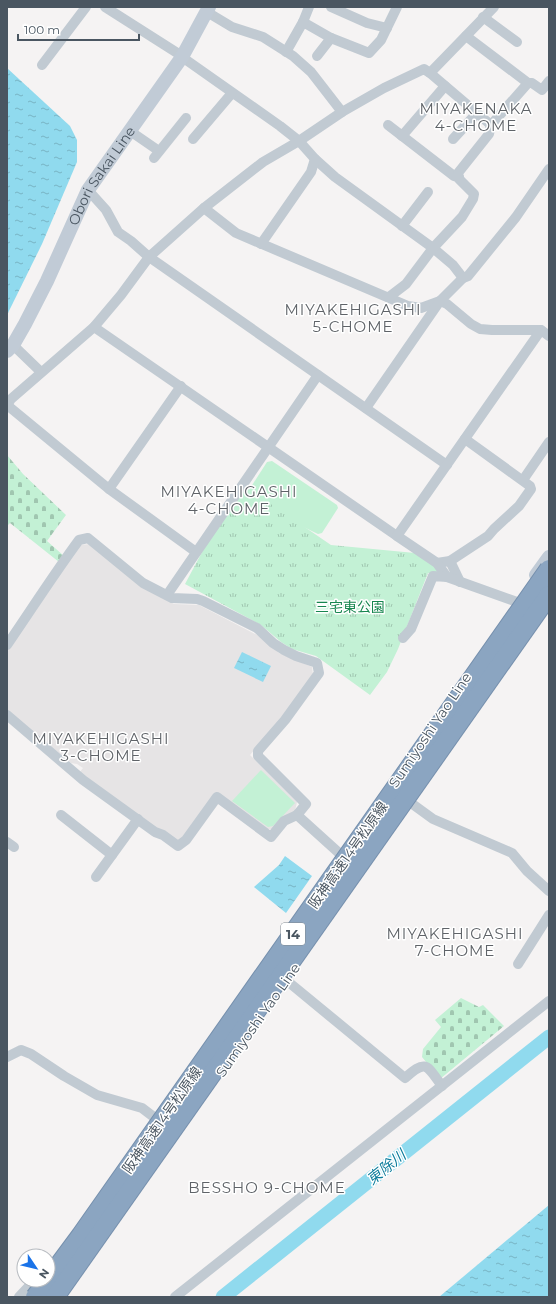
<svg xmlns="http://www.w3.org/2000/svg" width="556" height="1304" font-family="Montserrat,'Noto Sans JP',sans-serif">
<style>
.education{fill:#e6e4e5}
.grass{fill:#c3f1d5}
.cemetery{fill:url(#cemetery-stones)}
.park{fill:url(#park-tufts)}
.water{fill:url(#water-ripples)}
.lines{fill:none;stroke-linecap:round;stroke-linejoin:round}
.river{stroke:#90daee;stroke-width:15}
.street{stroke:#c1cad2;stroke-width:10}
.secondary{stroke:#c1cbd6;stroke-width:14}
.highway-bridge-casing{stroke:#7690ad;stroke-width:20;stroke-linecap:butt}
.highway-bridge{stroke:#8ba5c1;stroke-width:18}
.labels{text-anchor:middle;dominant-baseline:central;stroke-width:3;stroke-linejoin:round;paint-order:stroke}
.shield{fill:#fff;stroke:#808990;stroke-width:1}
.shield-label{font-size:13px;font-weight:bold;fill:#4a5661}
.street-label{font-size:14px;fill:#4a5661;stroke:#fff}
.park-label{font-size:14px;fill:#17864f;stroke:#fff}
.neighbourhood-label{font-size:15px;letter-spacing:1px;fill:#5f6368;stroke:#fff}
.water-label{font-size:15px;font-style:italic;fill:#0c7c9b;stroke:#fff}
</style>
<defs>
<pattern id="cemetery-stones" width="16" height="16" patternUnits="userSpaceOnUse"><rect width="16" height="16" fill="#c3f1d5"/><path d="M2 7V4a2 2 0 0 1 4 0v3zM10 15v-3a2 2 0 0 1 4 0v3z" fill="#a0c6b0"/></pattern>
<pattern id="park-tufts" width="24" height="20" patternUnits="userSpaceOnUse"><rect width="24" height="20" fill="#c3f1d5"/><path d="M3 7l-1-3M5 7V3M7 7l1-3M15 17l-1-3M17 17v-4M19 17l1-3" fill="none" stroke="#a0c6b0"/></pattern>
<pattern id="water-ripples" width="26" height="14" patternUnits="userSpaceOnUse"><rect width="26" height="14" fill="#90daee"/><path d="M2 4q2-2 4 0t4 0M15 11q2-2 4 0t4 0" fill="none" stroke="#78b4c4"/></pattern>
</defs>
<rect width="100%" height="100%" fill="#f5f3f3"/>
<polygon class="education" points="90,544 142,587 174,604 199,605 263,638 279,653 312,667 313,675 278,722 250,755 297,802 295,811 274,829 267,829 217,792 185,837 176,842 79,773 83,768 77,764 71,763 7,711 7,652 80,545"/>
<g class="grass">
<polygon points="272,461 337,505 338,508 322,533 318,534 248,500 247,493 267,462"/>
<polygon points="261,770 295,803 273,826 268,827 232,801"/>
</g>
<g class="cemetery">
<polygon points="7,455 23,474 66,515 47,541 64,556 59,562 10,523 7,526"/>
<polygon points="461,998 479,1007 483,1005 504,1026 440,1079 422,1057 423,1049 441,1027 435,1020"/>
</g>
<polygon class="park" points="246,487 331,545 415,553 428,560 442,575 428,573 398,649 387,672 370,695 316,656 292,649 281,642 261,625 185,584 208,541"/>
<g class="water">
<polygon points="7,68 70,126 77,140 77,162 42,244 7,315"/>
<polygon points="242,652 271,666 263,682 234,668"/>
<polygon points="285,856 312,876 286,913 254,887 279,865"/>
<polygon points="549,1205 549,1297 439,1297"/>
</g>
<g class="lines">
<polyline class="river" points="223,1297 549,1037"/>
<g class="street">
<polyline points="105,7 182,56"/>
<polyline points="331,7 367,23 387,28"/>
<polyline points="207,12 232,27 263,37 293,56 311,72 342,112"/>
<polyline points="483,17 517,42"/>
<polyline points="303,22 331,38 369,53 381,40 397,7"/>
<polyline points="466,36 528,83"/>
<polyline points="286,52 303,22 309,7"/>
<polyline points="317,56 331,38"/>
<polyline points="182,57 280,126 299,141 315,159 335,177 433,248 453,265 463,278"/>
<polyline points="42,65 86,7"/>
<polyline points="430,73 494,7"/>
<polyline points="388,125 454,176 459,177"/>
<polyline points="130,131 159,151"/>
<polyline points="402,136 445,86"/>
<polyline points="193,139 232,93"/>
<polyline points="453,139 477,113"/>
<polyline points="154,158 186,118"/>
<polyline points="88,190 106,210 118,232 131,241 149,257 447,465"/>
<polyline points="204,208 236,233 408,306 421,308 440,301 447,304 471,324 480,329 492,330 541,330 549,336"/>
<polyline points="402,226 428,192"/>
<polyline points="261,244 311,172 315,159"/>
<polyline points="389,297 406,284 433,248 462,217 473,199 474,194 459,179 458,173 489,134 491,125 528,83 532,83 542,90 549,81"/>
<polyline points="94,327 397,536"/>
<polyline points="13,345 41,372"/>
<polyline points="7,405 11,399 94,327 121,295 149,257 204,208 263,162 299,141 342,112 384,88 424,69 430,73 491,125"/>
<polyline points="7,405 109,489 196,552"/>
<polyline points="366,408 440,301 463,278 468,276 516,217 549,169"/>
<polyline points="523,480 549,442"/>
<polyline points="109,489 181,386"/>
<polyline points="450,561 460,582"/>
<polyline points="437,563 450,561 488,536 494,529 519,506 531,489 530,486 465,439"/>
<polyline points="447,577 437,563 397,536 541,330"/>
<polyline points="167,595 318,375"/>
<polyline points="403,638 411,629 433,576 447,577 517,602 525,608"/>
<path d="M7,645c24,-35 47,-71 72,-105l9,-2 55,45 29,15 25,1 6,2 54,27 16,15 11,7 12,6 21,7 2,10 -34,47 -27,31v5l48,48 -9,11 52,47"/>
<polyline points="7,715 83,780 155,832 163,835 178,846 186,840 217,797 271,837 284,821 297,815"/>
<polyline points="411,803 433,819 512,853 527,871 549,891"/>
<polyline points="61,815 112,855"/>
<polyline points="7,842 14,847"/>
<polyline points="96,877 138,819"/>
<polyline points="518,964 549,915"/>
<path d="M286,980l119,98c22,-20 22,-12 37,8"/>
<polyline points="7,1057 21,1050 31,1054 64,1076 97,1095 142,1108 163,1124"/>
<polyline points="19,1297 35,1280"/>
<polyline points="175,1297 549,1001"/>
</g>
<g class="secondary">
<path id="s1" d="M7,351l6,-6 12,-21 22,-43 41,-91 94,-133 27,-50"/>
<polyline points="536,575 549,557"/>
</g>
<g class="highway-bridge-casing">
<g id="highway-bridge">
<polyline points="35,1297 81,1235 549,569"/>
<polyline points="55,1297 549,595"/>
</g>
</g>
<use href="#highway-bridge" class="highway-bridge"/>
</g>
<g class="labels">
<rect class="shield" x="281" y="923" width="24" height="22" rx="3"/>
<g class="shield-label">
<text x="293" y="934">14</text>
</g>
<g class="street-label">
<text stroke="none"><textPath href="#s1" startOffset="200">Obori Sakai Line</textPath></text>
<text transform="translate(430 730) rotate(-56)">Sumiyoshi Yao Line</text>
<text transform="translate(348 855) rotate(-55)">阪神高速14号松原線</text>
<text transform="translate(258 1020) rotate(-55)">Sumiyoshi Yao Line</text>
<text transform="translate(162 1120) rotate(-55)">阪神高速14号松原線</text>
</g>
<g class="park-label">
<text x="350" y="607">三宅東公園</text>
</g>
<g class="neighbourhood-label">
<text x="476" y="108">MIYAKENAKA<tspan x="476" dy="17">4-CHOME</tspan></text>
<text x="353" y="309">MIYAKEHIGASHI<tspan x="353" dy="17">5-CHOME</tspan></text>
<text x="229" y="491">MIYAKEHIGASHI<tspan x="229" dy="17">4-CHOME</tspan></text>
<text x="101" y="738">MIYAKEHIGASHI<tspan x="101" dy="17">3-CHOME</tspan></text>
<text x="455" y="933">MIYAKEHIGASHI<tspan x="455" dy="17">7-CHOME</tspan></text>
<text x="267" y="1187">BESSHO 9-CHOME</text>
</g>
<g class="water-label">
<text transform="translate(386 1167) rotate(-39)">東除川</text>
</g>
</g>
<rect width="556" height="1304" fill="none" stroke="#4a5661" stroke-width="16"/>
<g transform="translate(36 1268) rotate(125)"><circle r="19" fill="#ffffff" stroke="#b7bbc0"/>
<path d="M0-3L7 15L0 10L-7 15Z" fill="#1a73e8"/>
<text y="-6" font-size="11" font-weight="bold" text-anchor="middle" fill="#4a5661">N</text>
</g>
<path d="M18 34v6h121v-6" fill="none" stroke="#4a5661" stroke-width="2"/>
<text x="24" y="34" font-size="12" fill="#4a5661" stroke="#ffffff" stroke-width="3" paint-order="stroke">100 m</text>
</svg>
